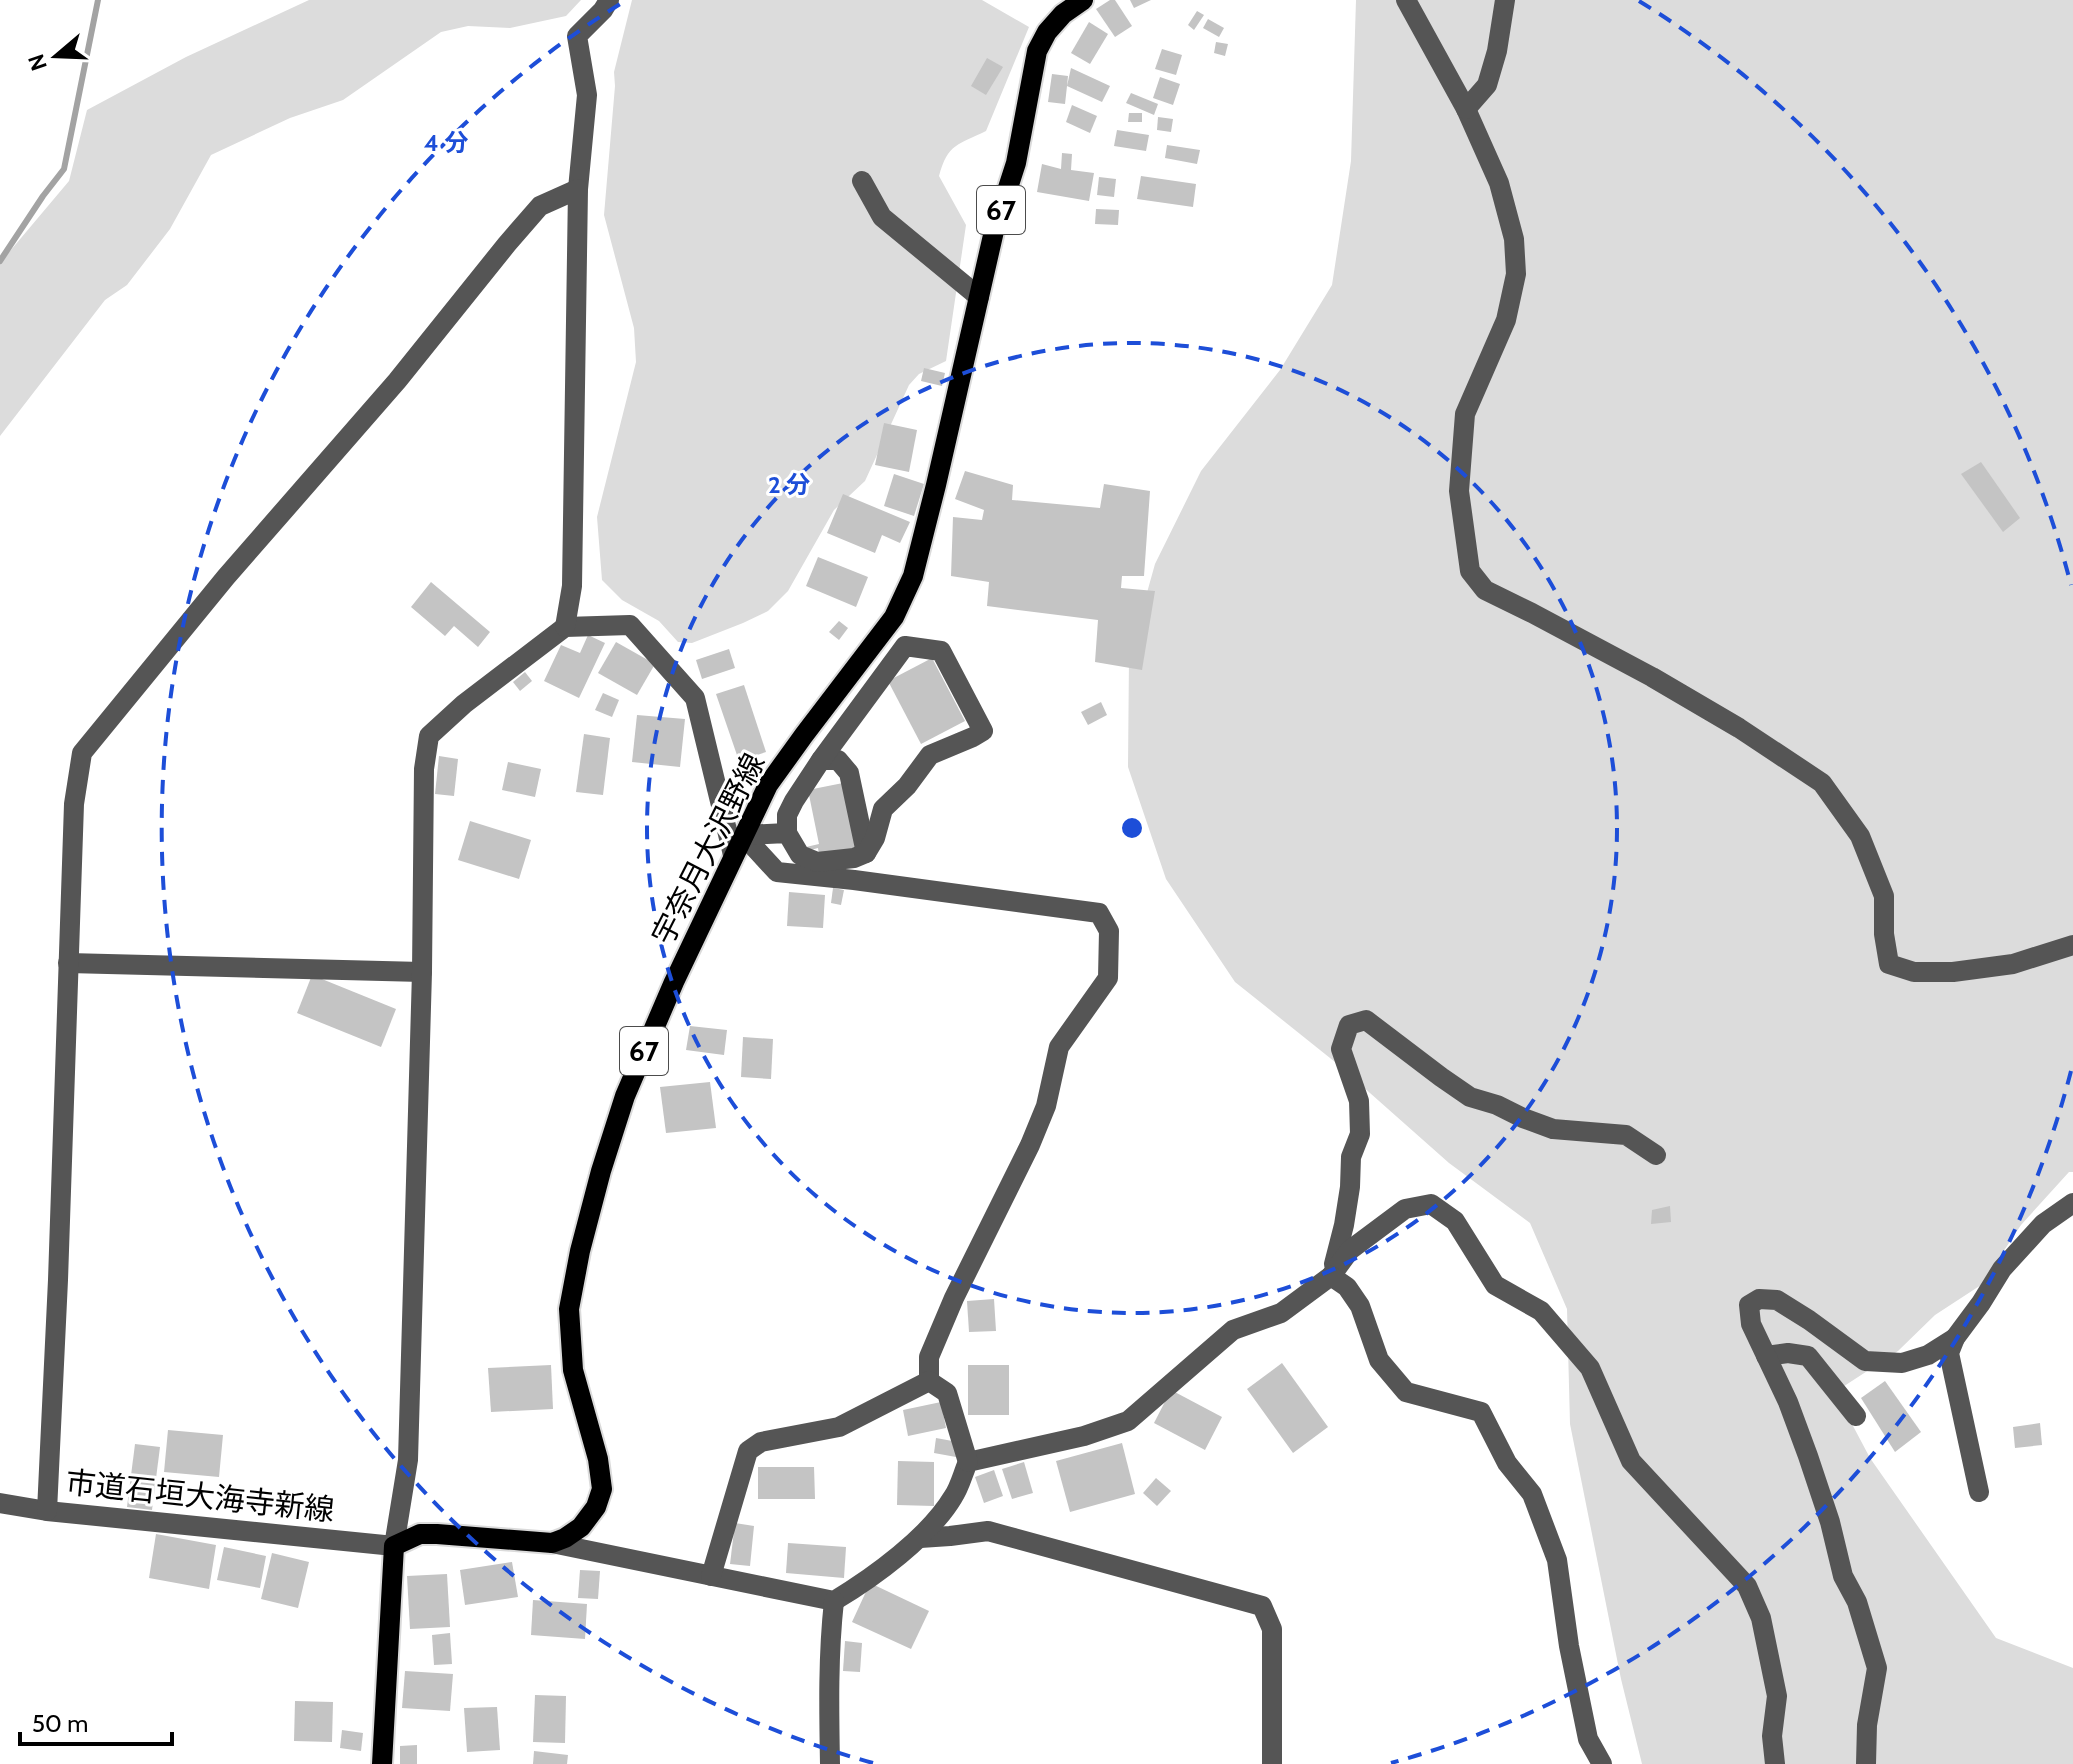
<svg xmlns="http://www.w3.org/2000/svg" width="2073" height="1764" font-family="Cabin,'Noto Sans JP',sans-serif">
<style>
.green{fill:#dcdcdc}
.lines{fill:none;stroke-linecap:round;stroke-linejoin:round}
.stream{stroke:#a3a3a3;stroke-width:6}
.building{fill:#c4c4c4}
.major-casing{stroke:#dbdbdb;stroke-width:24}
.minor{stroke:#555;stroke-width:20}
.major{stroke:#000;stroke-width:20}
.ring{fill:none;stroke:#1d4ed8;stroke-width:4;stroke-dasharray:14 10}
.labels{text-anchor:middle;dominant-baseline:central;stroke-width:6;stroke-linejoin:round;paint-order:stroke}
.shield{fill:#fff;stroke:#4c4c4c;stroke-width:2}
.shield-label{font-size:28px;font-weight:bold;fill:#000}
.street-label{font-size:30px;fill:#000;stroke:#fff}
.centre{fill:#1d4ed8;stroke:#fff;stroke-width:4}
.ring-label{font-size:24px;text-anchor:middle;font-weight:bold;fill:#1d4ed8;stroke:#fff;stroke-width:6;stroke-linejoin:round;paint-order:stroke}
</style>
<rect width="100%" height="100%" fill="#fff"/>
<g class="green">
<polygon points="309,0 581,0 566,16 510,28 468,26 441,32 343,100 290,118 211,155 170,229 127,285 105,300 0,436 0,263 69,181 87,110 186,57"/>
<path d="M632,0h350l47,27 -43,104c-28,14 -38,12 -47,45l27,49 -20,136 -27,13 -10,11 -44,96 -31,29 -46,81 -20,20 -25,12 -51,20 -14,-1 -19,-21 -37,-21 -20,-20 -5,-63 39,-155 -2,-34 -30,-113 11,-129 -1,-14z"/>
<polygon points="1356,0 2073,0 2073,1172 2069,1172 2021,1225 1981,1285 1935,1315 1898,1351 1835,1392 1870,1458 1996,1638 2073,1668 2073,1764 1642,1764 1621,1679 1570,1424 1567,1309 1530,1223 1449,1163 1335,1062 1235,982 1166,879 1128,767 1129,657 1155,564 1201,471 1280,370 1332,285 1351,161"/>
</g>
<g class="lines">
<polyline class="stream" points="0,261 43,196 64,169 98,0"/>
</g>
<g class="building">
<polygon points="1110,0 1115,0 1132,26 1115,37 1096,9"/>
<polygon points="1130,0 1151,0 1134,8"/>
<polygon points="1197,11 1204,15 1194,30 1188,25"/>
<polygon points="1208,19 1224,28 1219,37 1203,28"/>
<polygon points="1089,22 1108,34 1090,64 1071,53"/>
<polygon points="1216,42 1228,44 1225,56 1214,53"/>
<polygon points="1162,49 1182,55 1176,75 1155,69"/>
<polygon points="987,58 1003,67 986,95 971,86"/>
<polygon points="1071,68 1110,86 1102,102 1067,86 1065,104 1048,102 1052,74 1068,76 1067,86"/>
<polygon points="1160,77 1180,84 1173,105 1153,98"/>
<polygon points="1131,93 1158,104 1154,115 1126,103"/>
<polygon points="1072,105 1097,116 1090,133 1066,122"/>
<polygon points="1129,113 1142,113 1142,122 1128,122"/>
<polygon points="1158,117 1173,119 1171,132 1157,130"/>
<polygon points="1117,130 1149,135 1146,151 1114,146"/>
<polygon points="1167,145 1200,150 1197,164 1165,158"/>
<polygon points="1062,153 1072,154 1071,170 1094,173 1089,201 1037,192 1042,164 1061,169"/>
<polygon points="1141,176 1196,184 1193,207 1137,199"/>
<polygon points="1099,177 1116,179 1114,197 1097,195"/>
<polygon points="1096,209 1119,210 1118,225 1095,224"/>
<polygon points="924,368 945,373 942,386 921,381"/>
<polygon points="884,423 917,430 909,472 875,465"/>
<polygon points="1981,462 2020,518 2003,532 1961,474"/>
<polygon points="965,471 1013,485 1012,500 1100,508 1104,484 1150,491 1144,576 1122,576 1121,588 1155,591 1142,670 1095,662 1098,620 987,606 989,582 951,576 953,517 982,520 984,510 955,499"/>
<polygon points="894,474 924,484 914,516 884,506"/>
<polygon points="843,494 910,522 900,543 882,535 875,553 827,533"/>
<polygon points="818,557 868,577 856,607 806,586"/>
<polygon points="431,582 490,632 478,647 454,626 445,636 411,607"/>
<polygon points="839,621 848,628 839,640 829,632"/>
<polygon points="588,635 605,643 579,698 544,681 561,645 580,653"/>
<polygon points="616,642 655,664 637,695 598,673"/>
<polygon points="729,649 735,668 702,679 696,660"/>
<polygon points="932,658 965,721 921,744 888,681"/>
<polygon points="525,672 532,681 520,691 513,682"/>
<polygon points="744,685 766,752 739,761 716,694"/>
<polygon points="603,693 619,700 612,717 595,710"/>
<polygon points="1101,702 1107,715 1088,725 1081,712"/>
<polygon points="637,715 685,719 680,767 632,762"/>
<polygon points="584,734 610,738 603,795 576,792"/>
<polygon points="439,756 458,759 454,796 435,794"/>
<polygon points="508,762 541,769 535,797 502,790"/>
<polygon points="843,783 856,848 819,855 818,848 807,851 806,847 819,844 808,790"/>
<polygon points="470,821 531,840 519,879 458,860"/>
<polygon points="833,888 844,890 841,905 831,903"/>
<polygon points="789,892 825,895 823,928 787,926"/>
<polygon points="312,975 396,1009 381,1047 297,1013"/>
<polygon points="690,1026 727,1030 724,1055 686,1050"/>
<polygon points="743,1037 773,1039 771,1079 741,1077"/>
<polygon points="710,1082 716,1128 666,1133 660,1087"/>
<polygon points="1670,1206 1671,1222 1651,1224 1652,1210"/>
<polygon points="994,1299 996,1331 969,1332 967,1301"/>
<polygon points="1282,1363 1328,1427 1293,1453 1247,1389"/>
<polygon points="551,1365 553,1409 491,1412 488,1368"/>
<rect x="968" y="1365" width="41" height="50"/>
<polygon points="1885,1381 1921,1432 1895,1452 1861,1398"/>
<polygon points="1171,1390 1222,1417 1205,1450 1154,1423"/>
<polygon points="941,1402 946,1428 908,1436 903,1410"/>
<polygon points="2040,1423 2042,1445 2015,1448 2013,1427"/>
<polygon points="168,1430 223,1435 219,1477 164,1472"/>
<polygon points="936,1438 958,1442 956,1457 934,1453"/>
<polygon points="1122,1443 1135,1494 1070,1512 1056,1461"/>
<polygon points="135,1444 160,1447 152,1510 127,1507"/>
<polygon points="898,1461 934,1462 934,1506 897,1505"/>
<polygon points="1024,1462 1033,1493 1012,1499 1002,1469"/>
<polygon points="758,1467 814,1467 815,1499 758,1499"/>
<polygon points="994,1470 1003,1496 984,1503 975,1477"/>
<polygon points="1156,1478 1171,1491 1157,1506 1143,1493"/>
<polygon points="735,1523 754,1526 750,1566 730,1564"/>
<polygon points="156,1534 216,1545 209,1589 149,1578"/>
<polygon points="788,1543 846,1547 844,1578 786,1573"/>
<polygon points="224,1547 266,1556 260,1588 217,1580"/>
<polygon points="272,1553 309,1562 298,1608 261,1599"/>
<polygon points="512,1562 518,1597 465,1605 460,1570"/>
<polygon points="580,1570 600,1571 598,1599 578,1598"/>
<polygon points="447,1574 450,1627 410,1629 407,1576"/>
<polygon points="870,1583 929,1611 911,1649 852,1622"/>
<polygon points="533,1600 587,1604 585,1639 531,1635"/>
<polygon points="450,1633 452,1664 434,1665 432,1635"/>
<polygon points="845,1641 862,1643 860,1672 843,1671"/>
<polygon points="405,1671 453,1674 450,1711 402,1708"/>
<polygon points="535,1695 566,1696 565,1743 533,1742"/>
<polygon points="295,1701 333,1702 332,1742 294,1741"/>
<polygon points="497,1707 500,1750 467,1752 464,1708"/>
<polygon points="342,1730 363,1733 361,1751 340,1748"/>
<polygon points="417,1745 417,1764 400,1764 400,1746"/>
<polygon points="534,1751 568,1755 567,1764 533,1764"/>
</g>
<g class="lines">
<g class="major-casing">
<polyline id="major" points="382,1764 394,1546 420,1534 437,1534 552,1543 565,1538 581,1527 596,1507 602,1489 598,1459 573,1370 569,1309 580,1251 601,1171 625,1096 674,982 768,785 804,735 894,617 913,576 936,485 994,231 1016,163 1037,51 1047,32 1063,14 1083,0"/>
</g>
<g class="minor">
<polyline points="1406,0 1466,109 1499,183 1514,239 1516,274 1506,320 1465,414 1459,491 1470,571 1485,590 1532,613 1652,677 1739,728 1822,783 1860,836 1884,896 1884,934 1889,964 1914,972 1953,972 2013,964 2073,945"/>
<polyline points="1466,109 1487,85 1497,51 1505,0"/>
<polyline points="862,181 882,217 979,297"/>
<polyline points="578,189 587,95 577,36 603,10 609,0"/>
<polyline points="821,760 838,760 849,773 866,853"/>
<polyline points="743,835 777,872 854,880 1099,913 1109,931 1108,978 1059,1047 1046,1106 1030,1145 954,1298 929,1357 929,1381"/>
<polyline points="743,835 787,833 800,855 817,862 854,858 866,853 875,838 883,809 907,786 930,755 973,737 983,731 941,651 905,646 821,760 794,801 787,815 787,833"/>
<polyline points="68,963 422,972"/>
<polyline points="1334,1264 1344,1225 1350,1187 1351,1157 1360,1134 1359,1101 1341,1049 1349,1025 1366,1020 1441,1077 1470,1097 1497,1105 1523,1118 1553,1129 1626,1135 1656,1155"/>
<polyline points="1331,1276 1350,1250 1405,1209 1431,1204 1455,1221 1495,1285 1541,1311 1590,1368 1631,1461 1747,1586 1761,1618 1777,1696 1772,1736 1775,1764"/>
<polyline points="1766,1356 1788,1353 1808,1356 1856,1416"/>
<polyline points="1979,1492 1949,1353 1955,1338 1981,1303 2002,1269 2043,1224 2073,1203"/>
<polyline points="0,1503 47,1511 394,1546 408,1460 422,972 424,769 429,736 464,704 565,627 630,625 695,698 733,855"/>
<polyline points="47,1511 58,1280 74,804 82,753 226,577 397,381 507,244 540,206 578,189 572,586 565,627"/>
<polyline points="920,1538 950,1536 988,1531 1262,1606 1272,1629 1272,1764"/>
<path d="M552,1543l282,58c40,-24 95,-64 119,-104 7,-10 10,-24 15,-35l116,-26 44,-15 105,-91 48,-17 50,-37 16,11 13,19 19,54 27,32 75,20 26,51 25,31 25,66 12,86 19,93 14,25"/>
<polyline points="711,1576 748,1451 761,1442 839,1427 929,1381 947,1393 968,1462"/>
<path d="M830,1764c-1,-55 -2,-109 4,-163"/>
<polyline points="1866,1764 1867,1725 1877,1668 1857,1602 1843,1576 1830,1522 1808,1456 1788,1402 1751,1324 1749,1305 1759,1299 1777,1300 1809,1320 1865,1361 1902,1363 1928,1355 1955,1338"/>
</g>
<use href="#major" class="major"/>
</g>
<g class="ring">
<circle cx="1132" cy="828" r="485"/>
<path d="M2071 1071A970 970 0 0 1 1391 1763M873 1763A970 970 0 0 1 625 1M1639 1A970 970 0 0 1 2071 585"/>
</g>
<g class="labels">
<g class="shield">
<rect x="977" y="186" width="48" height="48" rx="6"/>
<rect x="620" y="1027" width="48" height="48" rx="6"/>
</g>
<g class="shield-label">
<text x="1001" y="210">67</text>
<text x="644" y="1051">67</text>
</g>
<g class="street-label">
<text transform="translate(708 849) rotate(-63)">宇奈月大沢野線</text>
<text transform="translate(200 1496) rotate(6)">市道石垣大海寺新線</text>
</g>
</g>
<circle cx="1132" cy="828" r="12" class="centre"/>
<g class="ring-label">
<text x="446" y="151">4 分</text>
<text x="789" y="493">2 分</text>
</g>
<g transform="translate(56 56) rotate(251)" stroke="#ffffff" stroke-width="6" paint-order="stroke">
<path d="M0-6L14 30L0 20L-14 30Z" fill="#000000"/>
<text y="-12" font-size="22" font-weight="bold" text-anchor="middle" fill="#000000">N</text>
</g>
<path d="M20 1732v12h152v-12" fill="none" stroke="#000000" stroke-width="4"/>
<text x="32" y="1732" font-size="24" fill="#000000" stroke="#ffffff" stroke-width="6" paint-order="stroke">50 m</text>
</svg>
